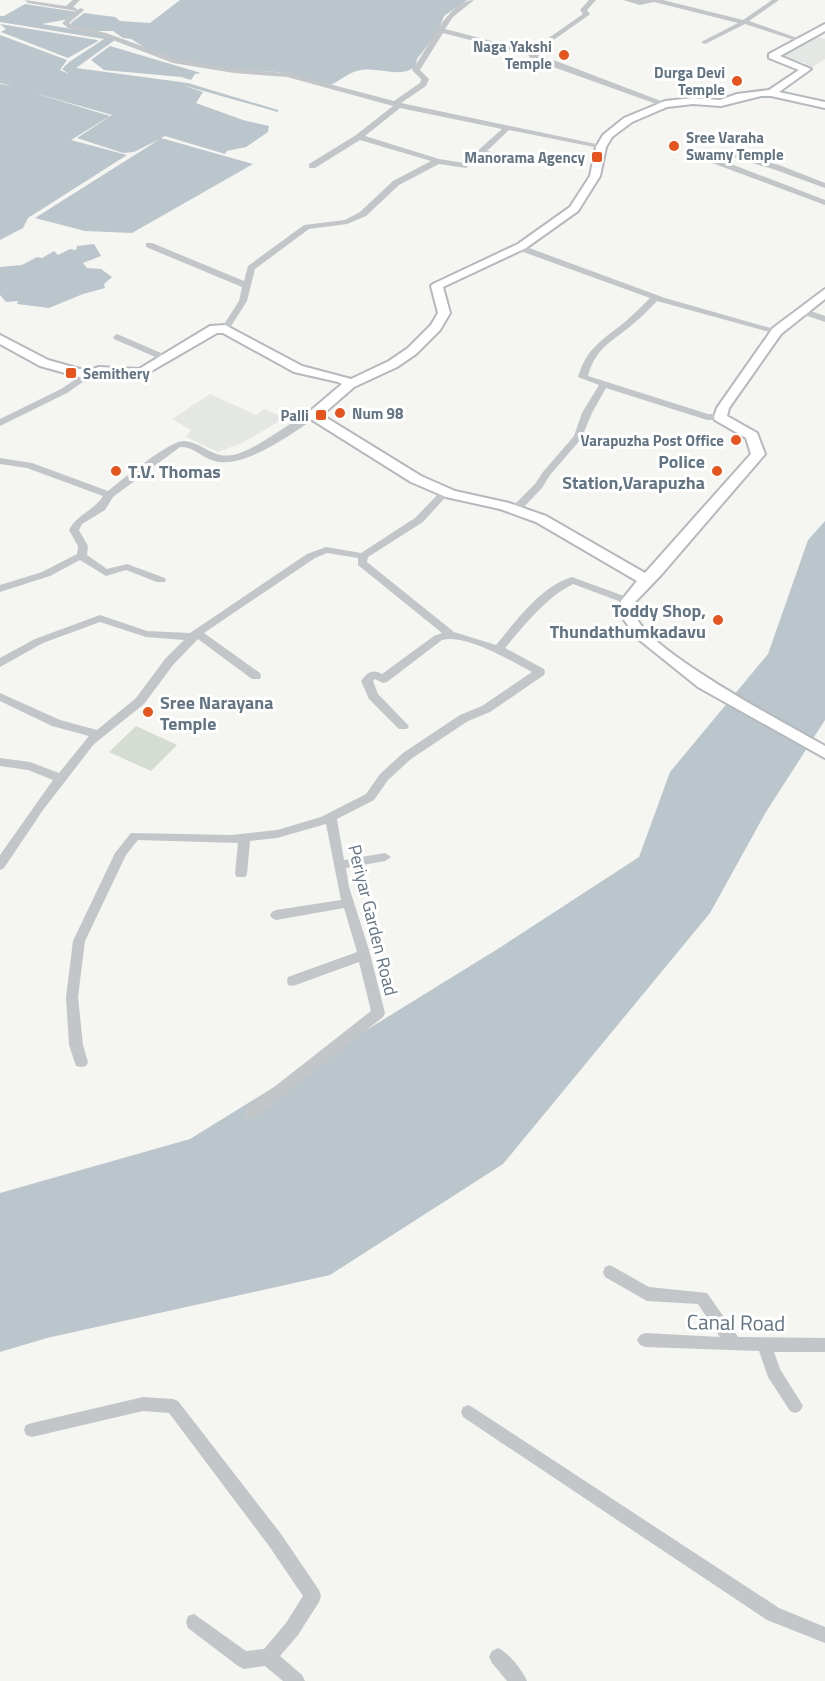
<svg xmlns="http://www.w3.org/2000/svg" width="825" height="1681" font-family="'Titillium Web',sans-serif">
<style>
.built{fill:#e5e7e4}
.green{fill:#d5dcd2}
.water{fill:#bbc6cc}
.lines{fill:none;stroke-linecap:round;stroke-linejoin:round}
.secondary-casing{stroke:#b4b9be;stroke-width:4}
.street{fill:#c2c6c9;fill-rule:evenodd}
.secondary{fill:#fff;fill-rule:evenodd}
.poi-dot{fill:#e7551f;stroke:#fff;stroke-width:2}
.labels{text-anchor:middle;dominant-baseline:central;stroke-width:6;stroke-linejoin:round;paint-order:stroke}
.far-poi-label{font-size:15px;font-weight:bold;fill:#637483;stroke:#fff;text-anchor:end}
.poi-label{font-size:18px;font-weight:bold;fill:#637483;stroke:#fff;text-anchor:end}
.street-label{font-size:18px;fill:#637483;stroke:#fff}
.near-street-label{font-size:21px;fill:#637483;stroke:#fff}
</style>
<rect width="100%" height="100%" fill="#f5f5f1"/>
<g class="built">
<polygon points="811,35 825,39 825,59 811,68 803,65 805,63 776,55"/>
<polygon points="210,394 256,415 264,409 285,418 242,443 218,452 186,437 191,430 172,419"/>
</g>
<polygon class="green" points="136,726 177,745 151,771 109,752"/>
<g class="water">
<path d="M180,0h287l-23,16 -6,16 -21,27 -1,7c-16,13 -36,1 -55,4 -9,1 -21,10 -30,15l-53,-13 -48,-2 -55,-10 -31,-13 -13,-8 -8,-1 -10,-7h-21l-21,-6v-2l13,-10 31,4 5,4 30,2z"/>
<polygon points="25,4 77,12 69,19 42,24 103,34 115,40 76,68 188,83 278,110 278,112 182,85 203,92 196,103 243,120 269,126 268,132 246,147 227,151 225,154 165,136 161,138 253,164 132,233 85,231 35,218 160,139 134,152 123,153 77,138 112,115 31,92 110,116 71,140 127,155 28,218 23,228 0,240 0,84 12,86 0,83 0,35 67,60 60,70 69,74 62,69 69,62 104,39 0,22 0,16 4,16"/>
<polygon points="0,24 97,40 98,41 68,58 1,32 6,29"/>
<polygon points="110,46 201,73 195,74 191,80 181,77 104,70 91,60"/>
<polygon points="94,244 101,256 83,263 87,268 101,269 112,277 104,284 105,288 83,294 49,308 17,304 18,301 6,302 0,295 0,267 22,265 37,257 42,258 54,251 58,255 70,249 76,250 77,246"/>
<polygon points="825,521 825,720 766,812 710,913 503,1164 330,1275 47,1338 0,1352 0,1193 190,1139 496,950 639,857 670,772 768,654 808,540"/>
</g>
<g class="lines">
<g class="secondary-casing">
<path id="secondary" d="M825,24v7l-45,25 31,13 -32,23 46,10v6l-54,-12h-10l-40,10 -28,-2 -26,3 -35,15 -20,15 -6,10 -6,29 -22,35 -52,37 -83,39 7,26 -10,17 -24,24 -19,13 -43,20 -32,28 99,61 34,15 54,12 37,13 99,57 106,-119 -5,-16 -31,-18 -1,-3 3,-9 56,-80 52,-39v10l-44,35 -52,74 -2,8 30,17 8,21 -104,121 -26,27c1,4 0,10 1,14 10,34 154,110 189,130v12l-127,-71 -61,-49 -15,-21 -1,-16 16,-20 -101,-59 -36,-13 -54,-12 -35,-15 -102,-64 -1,-3 1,-3 33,-28 -4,-2 -44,-10 -71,-39h-6l-76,44 -41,-2 -13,4 -47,-13 -40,-22v-9l48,25 39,11 12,-4 40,2 71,-43 15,-1 77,41 49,13 38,-18 19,-13 23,-23 7,-12 -7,-27 2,-2 85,-40 52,-37 20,-31 6,-29 7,-12 21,-17 41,-17 28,-3 27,2 17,-6 32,-4 30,-20 -30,-12v-4z"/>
</g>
<g class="street">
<path d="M25,0l41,6 7,-6h7l-7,7 3,1 1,2 4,-2 3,2 -15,13 3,2 34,8 72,26 56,10 53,4 107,28 26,-18 1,-4 -9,-9c16,-20 35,-70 62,-70l-21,17 -8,12 85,22 53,-37 -3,-4 9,-10h7l-9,10 3,4 -1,1 -54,38 134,51 -7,2 -131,-47 -3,-4 -85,-22 -23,37 9,9 -3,7 -25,17 200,42h3v4l-95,-19 -22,21 34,8v4l-38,-8 -17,13 -27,-4 -40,21 -33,31 -19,8 -38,5 -54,40 -8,32 -19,30 -3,1 -4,-3 18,-28 3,-14 -96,-40v-4h6l92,38 4,-15 56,-41 41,-5 15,-8 33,-31 38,-20 -71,-21 -45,28h-6v-4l47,-29 37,-29 -106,-29 -53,-4 -61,-10 -71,-27 -34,-8 -6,-5 14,-12 -48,-8zM400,108l102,21 -38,34 -25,-4 -74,-23z"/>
<polygon points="623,0 663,0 743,20 772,0 779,0 749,21 803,40 797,41 745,24 705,44 701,42 703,41 738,23 654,2 640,5"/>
<polygon points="718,149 779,165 825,183 825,188 773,169 718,153"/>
<polygon points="712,159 718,159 825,200 825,205 712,163"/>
<path d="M515,245h6l144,53 116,33 -4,3 -120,-33c-8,8 -15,16 -24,23 -21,18 -37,23 -45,52l120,38h12l5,3 -5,3h-13l-101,-32 -14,25 -11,26 -31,36 -8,13 -23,24h-8v-4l24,-24 8,-12 31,-36 8,-23 17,-28 -21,-8c9,-30 25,-37 48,-56 8,-7 16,-15 24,-23l-135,-49z"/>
<polygon points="802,308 825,316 825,322 799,313 798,311"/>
<polygon points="117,334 168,356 169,358 168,360 162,360 114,339 113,337"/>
<polygon points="87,372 90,373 90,377 67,393 0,426 0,419 61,389"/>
<path d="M314,412l3,1v4c-25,16 -66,48 -98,45 -15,-2 -25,-16 -39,-15l-67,50 -8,13 -23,14 -3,6 9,16 -1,9 20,14 20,-5 38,14 1,2 -1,2h-8l-31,-12 -20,6 -26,-16 -30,16 -50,16v-7l42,-13 35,-18 1,-8 -9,-16c8,-16 25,-19 34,-34l-76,-28 -27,-4v-6l32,5 76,28c14,-11 62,-51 76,-50 21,2 29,20 53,13 28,-9 51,-33 77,-42z"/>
<path d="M446,488l5,3 -28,31 -55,35 -1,5 87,70 42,13c21,-25 44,-58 76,-68l60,22 1,2 -1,2h-8l-51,-19c-28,14 -48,41 -68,64l39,21 1,3 -1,3 -54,37 -22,9 -57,38 -23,21 -14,20 -37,19 7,41 41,-7 6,4 -6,4 -39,7 3,19 20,63 16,63 -2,4 -127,100 -5,2 -5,-2 -2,-4 2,-4 125,-98 -12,-49 -66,24 -5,-1 -1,-4 1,-4 69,-25 -13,-44 -68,12 -4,-2 -2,-3 2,-3 4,-2 65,-10 -15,-76 -49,14 -27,3 -3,33 -2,3h-8l-2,-3 3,-31 -100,-3 -12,15 -41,86 -7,56 5,48 5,17 -2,4 -5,1 -5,-1 -7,-21 -3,-48 7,-56 42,-88 16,-20 101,2 45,-5 44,-13 45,-23 14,-20 23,-21 57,-38 22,-9 50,-34c-20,-11 -68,-39 -90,-32l-55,42 -4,1 -8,-4 -2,2 5,13 31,32 -2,3h-8l-30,-30 -8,-18c7,-9 11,-12 21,-7l52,-38 8,-3 -84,-68v-7l-31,-5 -12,5 -111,75 56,40 1,3 -1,3h-8l-54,-40 -25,26 -29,39 -50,40 -51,66 -39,58 -4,2v-15l53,-75 -25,-10 -28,-4v-8l30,4 29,11 30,-37 -37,-10 -52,-25v-8l60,27 37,10 39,-32 29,-39 19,-19 -38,-3 -46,-15 -57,21 -43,24v-9l35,-19 65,-24 47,16 43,2 117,-79 19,-7 35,6 54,-35 28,-29z"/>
<polygon points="610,1265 649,1287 707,1293 738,1337 825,1338 825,1352 774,1352 780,1369 800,1401 803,1406 800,1411 795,1413 790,1411 768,1377 759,1351 645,1347 640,1345 637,1340 640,1335 645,1333 720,1337 698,1304 647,1301 605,1277 603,1272 605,1267"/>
<polygon points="143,1397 173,1399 178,1401 281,1534 319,1590 321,1596 319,1602 298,1635 280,1656 302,1675 305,1681 283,1681 265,1666 244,1669 238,1666 188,1628 186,1622 188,1616 194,1614 246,1651 264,1649 286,1623 303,1596 269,1546 169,1413 143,1411 32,1437 26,1435 24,1430 26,1425 32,1423"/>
<polygon points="469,1405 779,1608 825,1627 825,1643 767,1620 463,1417 461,1412 463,1407"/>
<path d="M498,1648c11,5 24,22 29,33h-20l-15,-18 -3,-6 3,-6z"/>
</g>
<use href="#secondary" class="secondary"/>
</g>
<g class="poi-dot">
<circle cx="564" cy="55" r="6"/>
<circle cx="737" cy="81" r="6"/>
<circle cx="674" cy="146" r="6"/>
<rect x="591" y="151" width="12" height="12" rx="3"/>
<rect x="65" y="367" width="12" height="12" rx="3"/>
<circle cx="340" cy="413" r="6"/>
<rect x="315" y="409" width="12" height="12" rx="3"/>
<circle cx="736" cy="440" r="6"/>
<circle cx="116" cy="471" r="6"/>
<circle cx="717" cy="471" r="6"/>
<circle cx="718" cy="620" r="6"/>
<circle cx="148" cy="712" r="6"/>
</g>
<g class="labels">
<g class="far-poi-label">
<text x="552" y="46">Naga Yakshi<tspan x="552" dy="17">Temple</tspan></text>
<text x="725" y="72">Durga Devi<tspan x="725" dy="17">Temple</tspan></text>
<text x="686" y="137" text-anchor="start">Sree Varaha<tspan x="686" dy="17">Swamy Temple</tspan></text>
<text x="585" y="157">Manorama Agency</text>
<text x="83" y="373" text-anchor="start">Semithery</text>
<text x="352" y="413" text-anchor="start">Num 98</text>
<text x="309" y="415">Palli</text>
<text x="724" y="440">Varapuzha Post Office</text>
</g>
<g class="poi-label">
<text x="705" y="461">Police<tspan x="705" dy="21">Station,Varapuzha</tspan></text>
<text x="128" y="471" text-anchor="start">T.V. Thomas</text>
<text x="706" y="610">Toddy Shop,<tspan x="706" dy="21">Thundathumkadavu</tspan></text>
<text x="160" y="702" text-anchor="start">Sree Narayana<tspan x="160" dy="21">Temple</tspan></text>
</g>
<g class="street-label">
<text transform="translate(373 920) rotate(76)">Periyar Garden Road</text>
</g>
<g class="near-street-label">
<text transform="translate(736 1322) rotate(1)">Canal Road</text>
</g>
</g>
</svg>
